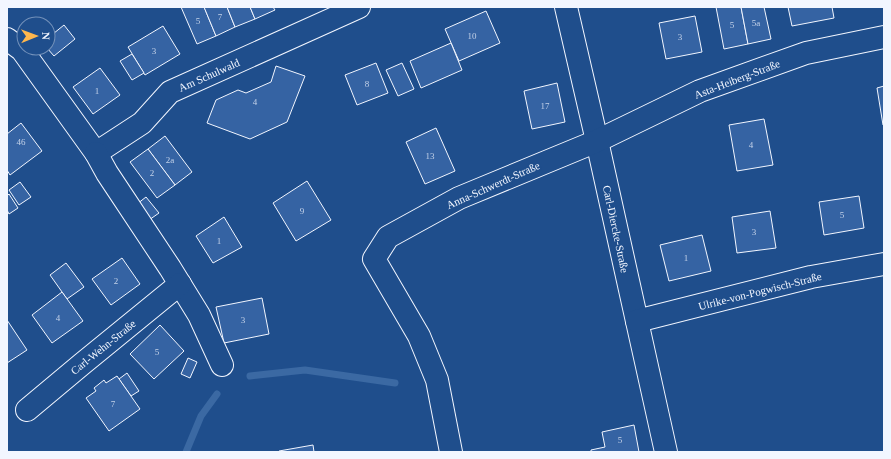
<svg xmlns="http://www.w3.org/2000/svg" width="891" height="459" font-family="Georgia,serif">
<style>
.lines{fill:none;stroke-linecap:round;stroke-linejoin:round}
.stream{stroke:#3b69a3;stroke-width:7}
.building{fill:#3563a3;stroke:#f2f6ff}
.minor-casing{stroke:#f2f6ff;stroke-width:24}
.minor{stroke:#1f4e8c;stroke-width:22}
.labels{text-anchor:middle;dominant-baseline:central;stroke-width:3;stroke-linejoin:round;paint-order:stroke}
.number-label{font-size:9px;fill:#c3d1e8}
.street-label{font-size:11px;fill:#f2f6ff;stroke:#1f4e8c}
</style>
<rect width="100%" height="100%" fill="#1f4e8c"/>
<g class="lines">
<g class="stream">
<polyline points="250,376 305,370 395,383"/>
<polyline points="186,452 201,416 217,394"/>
</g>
</g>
<g class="building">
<polygon points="181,7 204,7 216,36 197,44"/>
<polygon points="204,7 227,7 235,27 216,36"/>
<polygon points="227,7 250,7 255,19 235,27"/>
<polygon points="250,7 273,7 275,10 255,19"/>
<polygon points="716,7 741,7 748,44 724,49"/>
<polygon points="741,7 764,7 771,39 748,44"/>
<polygon points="788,7 832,7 834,18 792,26"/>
<polygon points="486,11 500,43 459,61 445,29"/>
<polygon points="695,16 702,52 666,59 659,23"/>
<polygon points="64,25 75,39 54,56 47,48 48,48 48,38"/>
<polygon points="163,26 180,54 145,75 128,47"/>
<polygon points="451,43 462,70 421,88 410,61"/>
<polygon points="132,54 144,73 132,80 120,61"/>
<polygon points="376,63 388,93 357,105 345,75"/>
<polygon points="402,63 414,89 398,96 386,70"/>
<polygon points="276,66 305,76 287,122 250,139 207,123 216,100 238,90 246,93 271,82"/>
<polygon points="100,68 120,95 93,114 73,87"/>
<polygon points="557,83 565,122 532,129 524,91"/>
<polygon points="884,86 884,124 883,125 877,88"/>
<polygon points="764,119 773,165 737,171 729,125"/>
<polygon points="21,123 42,151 10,175 7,170 7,134"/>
<polygon points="436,128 455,171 425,184 406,142"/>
<polygon points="165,136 192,172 175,185 148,149"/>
<polygon points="148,149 175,185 157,198 130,162"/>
<polygon points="307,181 331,220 296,241 273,203"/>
<polygon points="20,182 31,197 19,205 9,190"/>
<polygon points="9,194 18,208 9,214 7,210 7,196"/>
<polygon points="859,196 864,228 824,235 819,202"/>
<polygon points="146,197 159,213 149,220 137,204"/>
<polygon points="770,211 776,248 737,253 732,217"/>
<polygon points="224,217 242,247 213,263 196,236"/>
<polygon points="702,235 711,271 669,281 660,245"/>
<polygon points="122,258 140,284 111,305 92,279"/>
<polygon points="66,263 84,287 67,299 50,275"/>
<polygon points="62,292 83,321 52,343 32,315"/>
<polygon points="262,298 269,334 224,343 216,307"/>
<polygon points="7,320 27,350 7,363"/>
<polygon points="160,325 184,351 154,379 130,354"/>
<polygon points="188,358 197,362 190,378 181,374"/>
<polygon points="127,373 139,391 131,396 119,379"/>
<polygon points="117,376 140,409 109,431 86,398 96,391 94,388 104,380 106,383"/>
<polygon points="634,425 639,452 591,452 591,450 605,447 602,432"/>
<polygon points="313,445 314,452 279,452 279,451"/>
</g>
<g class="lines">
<g class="minor-casing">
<g id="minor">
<polyline points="566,7 597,141 666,452"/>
<polyline points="7,39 22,50 96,153 142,123 170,92 359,7"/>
<polyline points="96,153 107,173 170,268 199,315 222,365"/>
<polyline points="637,321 811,277 884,264"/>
<polyline points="27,410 82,364 180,284"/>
<polyline points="451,452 437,380 419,336 374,259 388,237 459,198 597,141 700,91 806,53 884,37"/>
</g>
</g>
<use href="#minor" class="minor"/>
</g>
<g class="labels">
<g class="number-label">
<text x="220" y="17">7</text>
<text x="198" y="21">5</text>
<text x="756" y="23">5a</text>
<text x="732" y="25">5</text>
<text x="472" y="36">10</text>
<text x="680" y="37">3</text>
<text x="154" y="51">3</text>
<text x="367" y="84">8</text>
<text x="97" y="91">1</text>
<text x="255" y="102">4</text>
<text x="545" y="106">17</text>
<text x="21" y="142">46</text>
<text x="751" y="145">4</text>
<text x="430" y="156">13</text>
<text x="170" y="160">2a</text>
<text x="152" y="173">2</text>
<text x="302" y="211">9</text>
<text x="842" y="215">5</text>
<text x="754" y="232">3</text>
<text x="219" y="241">1</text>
<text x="686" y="258">1</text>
<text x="116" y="281">2</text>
<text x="58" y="318">4</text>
<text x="243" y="320">3</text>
<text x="157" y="352">5</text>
<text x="113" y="404">7</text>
<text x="620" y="440">5</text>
</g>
<g class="street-label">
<text transform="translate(209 75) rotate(-24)">Am Schulwald</text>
<text transform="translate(737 79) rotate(-21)">Asta-Heiberg-Straße</text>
<text transform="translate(493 185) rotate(-24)">Anna-Schwerdt-Straße</text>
<text transform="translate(616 229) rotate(78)">Carl-Diercke-Straße</text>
<text transform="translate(760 291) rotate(-14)">Ulrike-von-Pogwisch-Straße</text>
<text transform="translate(103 347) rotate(-39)">Carl-Wehn-Straße</text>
</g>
</g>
<rect width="891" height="459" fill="none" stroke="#f2f6ff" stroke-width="16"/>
<g transform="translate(36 36) rotate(89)"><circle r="19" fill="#1f4e8c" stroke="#7391ba"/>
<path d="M0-3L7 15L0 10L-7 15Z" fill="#ffb74d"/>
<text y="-6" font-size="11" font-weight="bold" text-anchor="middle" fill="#f2f6ff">N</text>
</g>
</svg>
